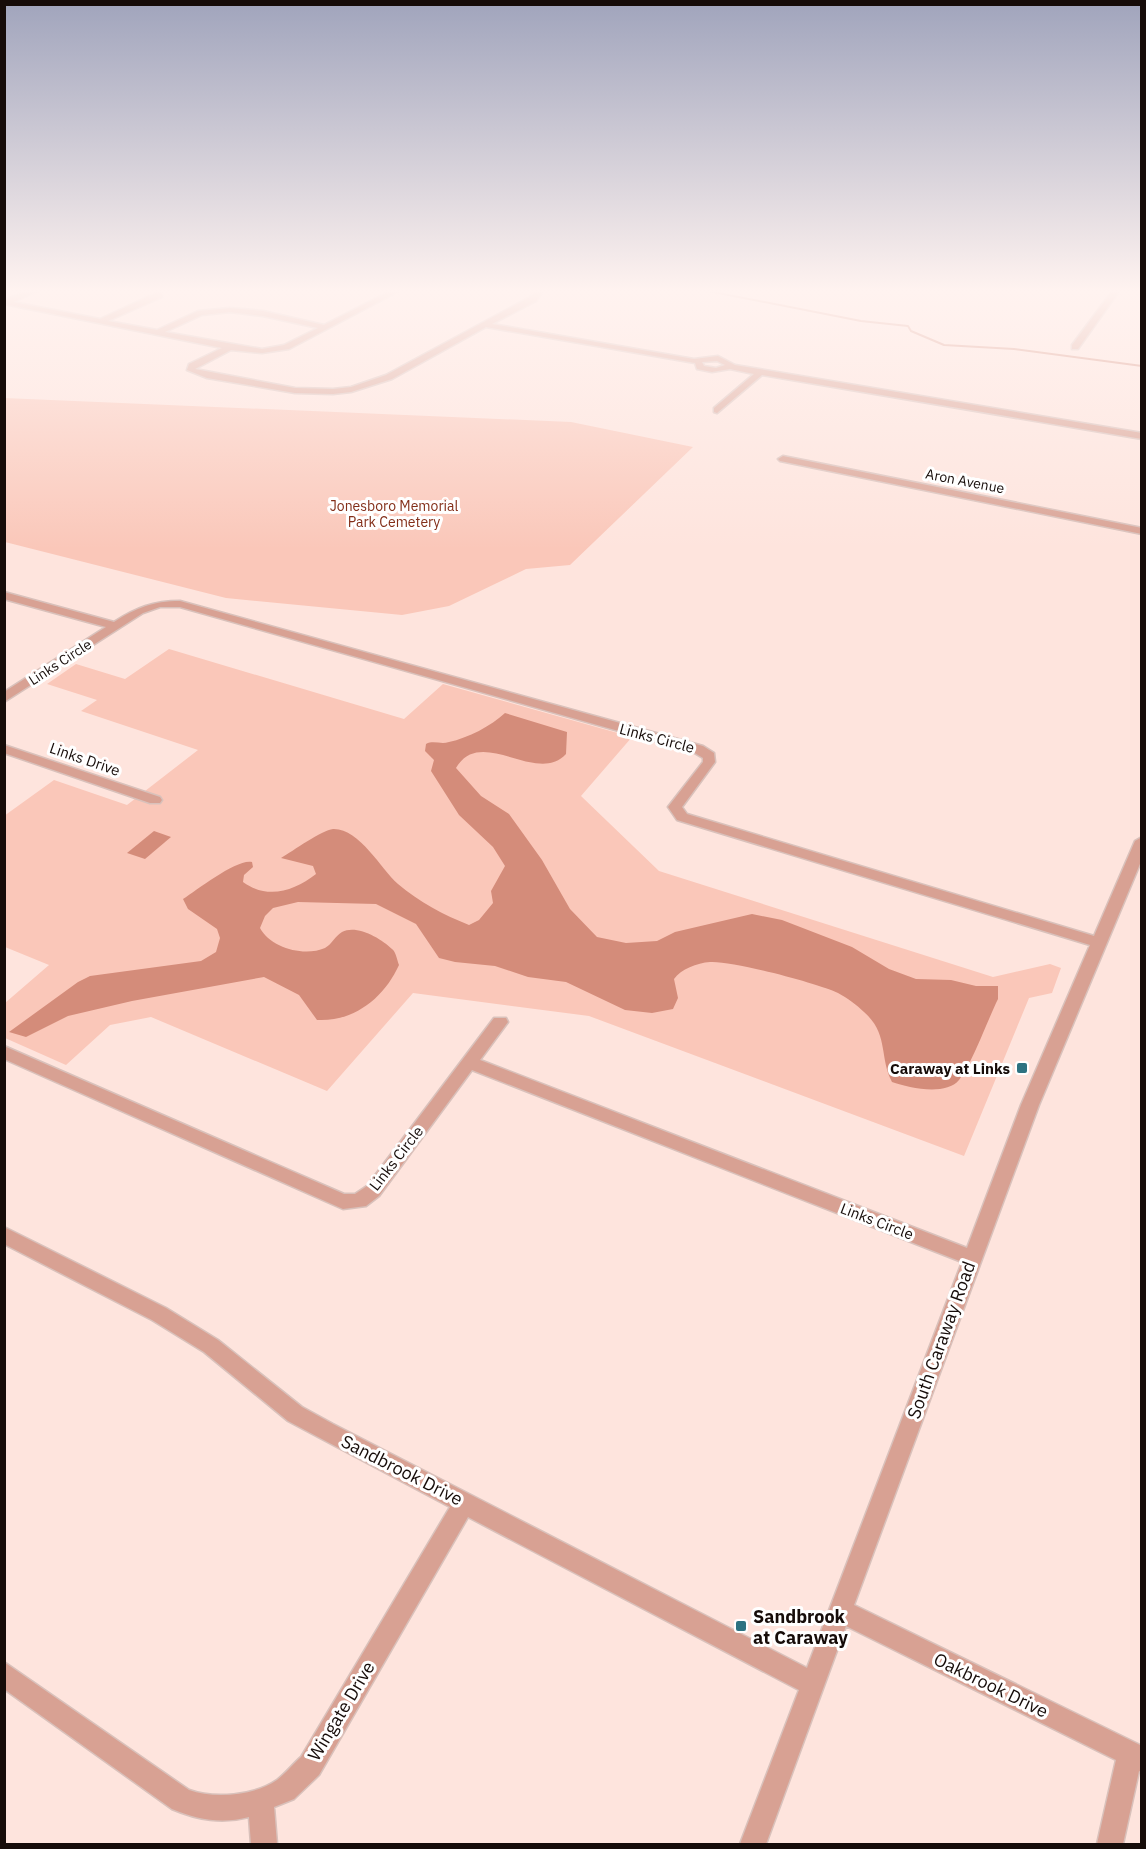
<svg xmlns="http://www.w3.org/2000/svg" width="1146" height="1849" font-family="'IBM Plex Sans',sans-serif">
<style>
.green{fill:#fac7b9}
.water{fill:#d48c7a}
.lines{fill:none;stroke-linecap:round;stroke-linejoin:round}
.stream{stroke:#d48c7a;stroke-width:2}
.minor-casing{stroke:#d9c1bb;stroke-width:3}
.minor{fill:#d8a193;fill-rule:evenodd}
.poi-dot{fill:#2d7281;stroke:#fff;stroke-width:2}
.labels{text-anchor:middle;dominant-baseline:central;stroke-width:6;stroke-linejoin:round;paint-order:stroke}
.far-street-label{font-size:14px;fill:#160c09;stroke:#fff}
.far-park-label{font-size:14px;fill:#832e18;stroke:#fff}
.street-label{font-size:15px;fill:#160c09;stroke:#fff}
.poi-label{font-size:15px;font-weight:bold;fill:#160c09;stroke:#fff;text-anchor:end}
.near-street-label{font-size:18px;fill:#160c09;stroke:#fff}
.near-poi-label{font-size:18px;font-weight:bold;fill:#160c09;stroke:#fff;text-anchor:start}
</style>
<rect width="100%" height="100%" fill="#fee4dd"/>
<g class="green">
<polygon points="4,398 571,422 693,447 570,565 526,569 449,606 402,615 226,598 5,542"/>
<polygon points="169,649 404,719 443,684 632,737 581,796 659,871 993,977 1050,964 1061,968 1052,993 1029,998 964,1156 589,1016 413,993 327,1091 151,1017 110,1025 66,1065 5,1038 5,1003 49,965 5,947 4,816 54,780 127,805 198,750 81,711 97,700 47,684 76,664 125,679"/>
</g>
<g class="water">
<path d="M505,713l62,19 -1,22c-29,32 -85,-29 -110,14l25,28 28,18 33,46 28,49 27,28 29,6 31,-2 18,-9 77,-18 30,6 70,27 37,22 27,10 35,1 25,6h22v13c-10,20 -26,65 -39,81 -13,16 -50,8 -67,2 -13,-25 -3,-48 -28,-70 -7,-7 -17,-14 -26,-19 -18,-9 -108,-33 -128,-31 -13,1 -29,7 -36,17l4,19 -5,11 -21,4 -27,-3 -59,-28 -38,-5 -33,-11 -40,-4 -16,-4 -23,-34 -40,-20 -78,-2 -25,6 -8,8 -5,12c11,20 44,29 65,20 7,-4 10,-12 17,-16 14,-8 39,6 50,17 4,3 5,11 7,16 -15,33 -45,57 -82,55l-18,-25 -35,-18 -132,24 -64,15 -42,21 -17,-5 69,-50 12,-6 111,-15 15,-9 4,-14 -3,-9 -29,-20 -5,-10c15,-10 55,-41 69,-37l1,5 -9,8 -1,7c25,18 51,9 73,-8l-3,-8 -32,-8c12,-7 41,-28 52,-29 26,-1 48,40 65,55 21,18 46,31 71,41l10,-5 14,-17 -2,-12 14,-25 -12,-19 -34,-32 -28,-44 3,-11 -9,-9 1,-7c8,-4 15,1 23,-2 19,-4 42,-16 56,-29z"/>
<polygon points="154,831 171,837 145,859 127,853"/>
</g>
<g class="lines">
<polyline class="stream" points="703,290 861,321 908,326 911,331 944,345 1014,349 1142,366"/>
<g class="minor-casing">
<g id="minor">
<path d="M30,290h10l-27,12 87,17 56,-26h6v4l-54,24 49,9 41,-19 32,-3 33,3 61,14 68,-35h9l-112,59 -27,4 -31,-3 -36,19 100,19 38,1 18,-2 35,-12 144,-78 7,-7h7l-8,11 -44,23 202,35 24,-3 17,9 407,68v6l-380,-64 -45,38 -3,-1v-4l40,-34 -24,-5 -18,3 -15,-3 -2,-6 -209,-36 -94,52 -41,13 -18,2 -38,-1 -88,-15 -20,-8 2,-6 33,-16 -218,-44v-4zM230,312l33,4 55,12 -34,17 -22,4 -97,-17 37,-17zM717,361l8,4 -9,3 -12,-2 -2,-4z"/>
<polygon points="1113,290 1120,290 1078,349 1072,349 1072,345"/>
<polygon points="783,456 1142,528 1142,534 780,461 778,459"/>
<path d="M4,592l110,30c22,-14 39,-21 66,-21l523,145 11,7 1,9 -33,45 5,7 407,122 41,-95 7,-4v22l-103,246 -185,500 288,141v26l-3,-1 -16,73h-26l19,-84 -270,-134 -80,218h-26l59,-154 -331,-173 -149,258 -25,24 -20,8 3,37h-26l-2,-27c-27,7 -51,3 -77,-8l-168,-120v-27l185,128c25,9 65,6 88,-10 8,-6 16,-16 24,-23l149,-250 -162,-86 -84,-69 -52,-32 -148,-76v-17l162,81 52,32 84,67 31,17 474,244 155,-406 -490,-192 -93,126 -13,10 -23,3 -339,-150v-13l340,148h11l12,-8 127,-168h12l2,4 -28,38 487,188 54,-143 69,-160 -413,-125 -9,-13 35,-45v-4l-10,-6 -513,-145h-20l-17,6 -139,89v-10l102,-65 -102,-28z"/>
<polygon points="4,745 160,797 162,800 160,803 150,803 4,753"/>
</g>
</g>
<use href="#minor" class="minor"/>
</g>
<linearGradient id="sky" x2="0" y2="1"><stop stop-color="#a0a4bc"/><stop offset="0.53" stop-color="#fff3f0"/><stop offset="1" stop-color="#fff3f0" stop-opacity="0"/></linearGradient>
<rect width="1146" height="549" fill="url(#sky)"/>
<g class="poi-dot">
<rect x="1016" y="1062" width="12" height="12" rx="3"/>
<rect x="735" y="1620" width="12" height="12" rx="3"/>
</g>
<g class="labels">
<g class="far-street-label">
<text transform="translate(965 481) rotate(11)">Aron Avenue</text>
<text transform="translate(60 662) rotate(-33)">Links Circle</text>
</g>
<g class="far-park-label">
<text x="394" y="506">Jonesboro Memorial<tspan x="394" dy="16">Park Cemetery</tspan></text>
</g>
<g class="street-label">
<text transform="translate(657 738) rotate(15)">Links Circle</text>
<text transform="translate(85 759) rotate(19)">Links Drive</text>
<text transform="translate(396 1158) rotate(-52)">Links Circle</text>
<text transform="translate(877 1221) rotate(21)">Links Circle</text>
</g>
<g class="poi-label">
<text x="1010" y="1068">Caraway at Links</text>
</g>
<g class="near-street-label">
<text transform="translate(941 1340) rotate(-70)">South Caraway Road</text>
<text transform="translate(402 1470) rotate(27)">Sandbrook Drive</text>
<text transform="translate(991 1685) rotate(26)">Oakbrook Drive</text>
<text transform="translate(341 1711) rotate(-59)">Wingate Drive</text>
</g>
<g class="near-poi-label">
<text x="753" y="1616">Sandbrook<tspan x="753" dy="21">at Caraway</tspan></text>
</g>
</g>
<rect width="1146" height="1849" fill="none" stroke="#160c09" stroke-width="12"/>
</svg>
